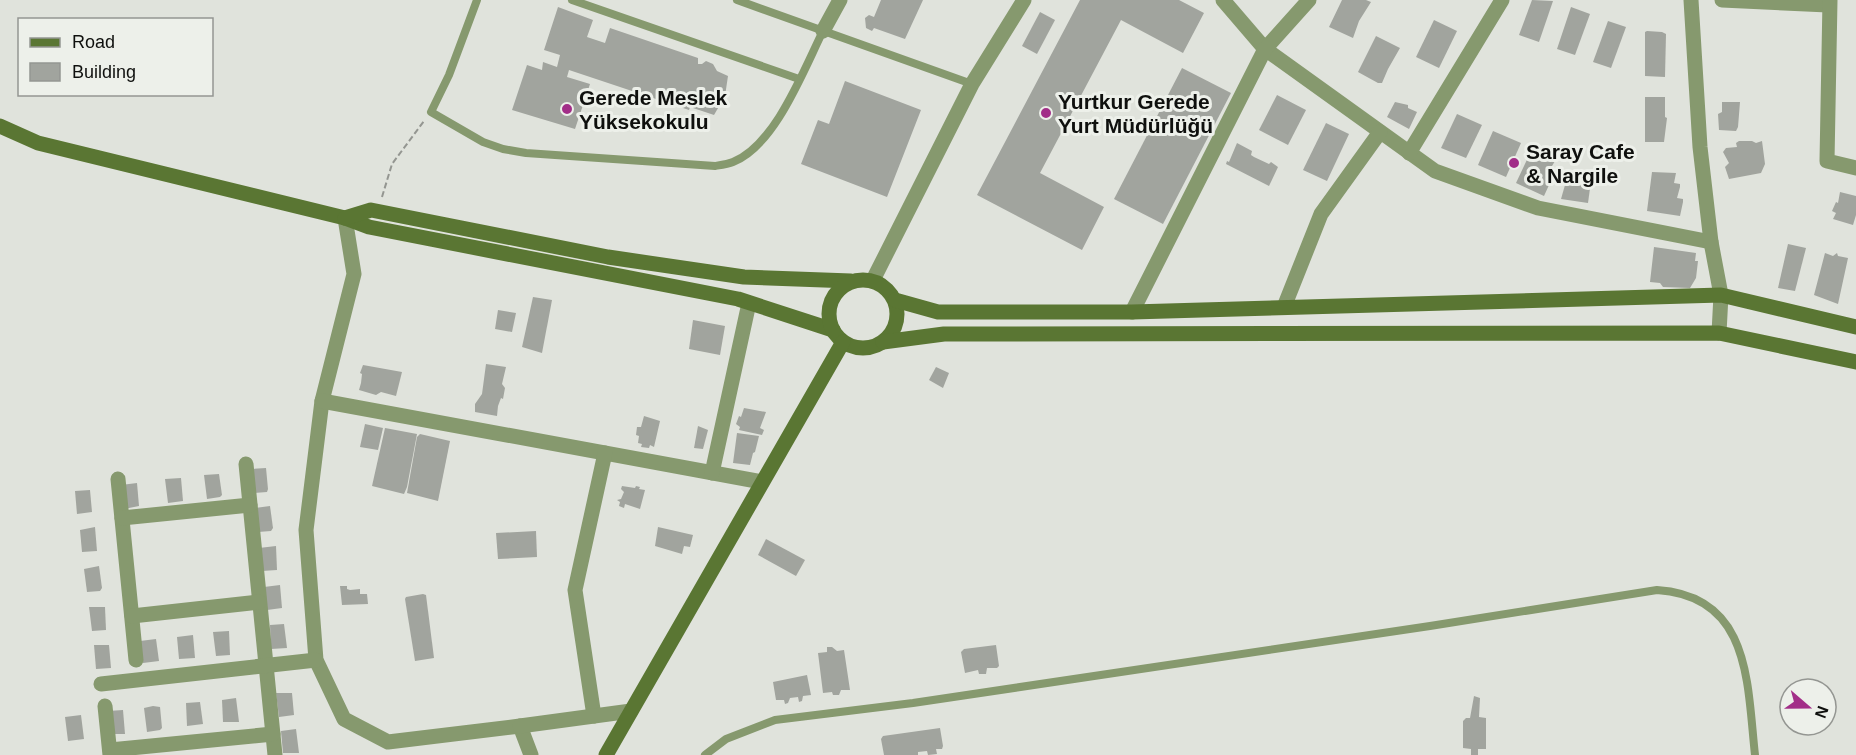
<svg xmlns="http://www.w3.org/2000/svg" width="1856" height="755" font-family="Arial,sans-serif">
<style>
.building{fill:#a1a49e}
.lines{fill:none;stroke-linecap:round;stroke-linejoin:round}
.path{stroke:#949691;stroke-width:2;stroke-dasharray:6 3;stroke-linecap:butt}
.lane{stroke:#86996e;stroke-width:8}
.street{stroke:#86996e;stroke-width:15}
.secondary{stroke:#5a7633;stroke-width:15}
.poi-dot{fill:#a22e88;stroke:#edf0ea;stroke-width:2}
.labels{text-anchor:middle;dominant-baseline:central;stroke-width:6;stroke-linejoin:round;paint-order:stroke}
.poi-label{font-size:21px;font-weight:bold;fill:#0f100e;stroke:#edf0ea;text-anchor:start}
</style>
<rect width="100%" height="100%" fill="#e0e3dc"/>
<g class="building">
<polygon points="881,0 923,0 905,39 874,28 872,31 866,28 865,18 869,15 874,17"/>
<polygon points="1080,0 1179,0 1204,13 1183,53 1121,20 1040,173 1104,207 1082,250 977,195"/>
<polygon points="1342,0 1366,0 1371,2 1359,21 1353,38 1329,27"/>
<polygon points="1532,0 1553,1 1539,42 1519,35"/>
<polygon points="558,7 593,20 587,37 605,43 610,28 698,58 698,64 702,64 706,61 713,64 717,71 728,76 725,96 714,115 690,107 689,110 569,70 567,77 590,84 575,129 512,110 527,65 542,70 543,62 557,67 560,55 544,50"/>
<polygon points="1571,7 1590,14 1575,55 1557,49"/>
<polygon points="1040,12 1055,20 1037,54 1022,46"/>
<polygon points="1434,20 1457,31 1439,68 1416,57"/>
<polygon points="1608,21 1626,27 1611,68 1593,62"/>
<polygon points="1647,31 1662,32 1666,34 1665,77 1645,76 1645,32"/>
<polygon points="1376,36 1400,48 1388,69 1382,83 1378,83 1358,72"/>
<polygon points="1182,68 1231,93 1163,224 1114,199"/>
<polygon points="845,81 921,110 887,197 801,164 818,120 829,124"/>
<polygon points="1277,95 1306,110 1288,145 1259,130"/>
<polygon points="1645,97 1665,97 1665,117 1667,118 1664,142 1645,142"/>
<polygon points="1395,102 1408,105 1408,108 1417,112 1409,129 1387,117"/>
<polygon points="1722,102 1740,102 1738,127 1736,131 1719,130 1718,114 1722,112"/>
<polygon points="1457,114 1482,125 1466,158 1441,148"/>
<polygon points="1326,123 1349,134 1327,181 1303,170"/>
<polygon points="1493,131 1521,143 1506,177 1478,165"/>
<polygon points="1739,141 1752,141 1756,143 1762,141 1765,164 1761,173 1729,179 1725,167 1729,163 1723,152 1726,148 1737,147 1736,143"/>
<polygon points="1237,143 1252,151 1251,155 1254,157 1269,164 1271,162 1278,167 1269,186 1226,164 1227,161 1229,162"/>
<polygon points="1532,149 1555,161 1549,171 1554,174 1544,196 1516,183"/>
<polygon points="1569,171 1592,174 1588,203 1561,199"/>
<polygon points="1652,172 1676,173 1674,183 1680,184 1680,187 1677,198 1683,199 1683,202 1680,216 1647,211"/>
<polygon points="1840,192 1856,196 1856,215 1853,225 1833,219 1836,213 1832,211 1836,202 1838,203"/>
<polygon points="1788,244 1806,248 1795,291 1778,288"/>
<polygon points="1654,247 1696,253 1695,261 1698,261 1696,278 1690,288 1663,287 1660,283 1650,282"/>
<polygon points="1825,253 1833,256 1837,253 1838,256 1848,258 1838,304 1814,295"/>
<polygon points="533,297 552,300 542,353 522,347"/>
<polygon points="498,310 516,313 512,332 495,329"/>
<polygon points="693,320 725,326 720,355 689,349"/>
<polygon points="486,364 506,367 502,384 505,388 503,399 501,398 498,406 497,416 475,412 475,404 482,394"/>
<polygon points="363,365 402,372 396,396 381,392 376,395 359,390 361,383 362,374 360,373"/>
<polygon points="936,367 949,373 943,388 929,380"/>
<polygon points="744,408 766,412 760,428 764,430 762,435 739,430 740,427 736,424 739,416 741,417"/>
<polygon points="644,416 660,421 654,447 650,445 649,448 641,447 642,444 638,443 639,436 636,435 637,427 641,427"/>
<polygon points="365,424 383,428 378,450 360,447"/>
<polygon points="698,426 708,430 703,449 694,448"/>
<polygon points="385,428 417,434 407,487 404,494 372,486"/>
<polygon points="737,433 759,436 755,452 753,453 750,465 733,463"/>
<polygon points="420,434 450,441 438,501 407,493 417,437"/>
<polygon points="266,468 268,489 267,492 253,493 251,469"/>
<polygon points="219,474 222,495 220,497 207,499 204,475"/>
<polygon points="181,478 183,501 168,503 165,479"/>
<polygon points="137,483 139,506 124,509 121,485"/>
<polygon points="622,486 635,488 636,486 640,487 639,489 645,490 640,509 625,504 624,508 619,506 620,502 617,500 621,499 624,492 621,489"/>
<polygon points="90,490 92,512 77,514 75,491"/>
<polygon points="270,506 273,528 271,531 258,532 255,508"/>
<polygon points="95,527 97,551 82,552 80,530"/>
<polygon points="658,527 693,535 690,547 684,546 682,554 655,546"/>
<polygon points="536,531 537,557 498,559 496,533"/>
<polygon points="766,539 805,560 796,576 758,555"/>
<polygon points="276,546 277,570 262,571 259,548"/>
<polygon points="99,566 102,588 100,591 87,592 84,569"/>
<polygon points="280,585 282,608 267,610 264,587"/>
<polygon points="340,586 347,586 347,589 350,590 360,589 360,594 367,594 368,604 342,605"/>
<polygon points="423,594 426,595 434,658 415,661 405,599 406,597"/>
<polygon points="89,607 105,607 106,630 92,631"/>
<polygon points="284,624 287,648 271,649 270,625"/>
<polygon points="229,631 230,655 216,656 213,632"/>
<polygon points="193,635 195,658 179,659 177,637"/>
<polygon points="156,639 159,661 143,663 140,641"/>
<polygon points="94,645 109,645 111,668 96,669"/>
<polygon points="996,645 999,666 997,668 987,668 986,674 979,674 978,670 965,673 961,652 964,649"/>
<polygon points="827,647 832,647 837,651 844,650 850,690 841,690 839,695 833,695 832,692 823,693 818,653 827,652"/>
<polygon points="807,675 811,695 803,696 802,701 799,702 798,697 790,698 788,703 785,704 784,700 776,700 773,682"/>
<polygon points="276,693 292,693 294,715 279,717"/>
<polygon points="1474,696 1480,698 1479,717 1486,718 1486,749 1478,749 1478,755 1471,755 1471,749 1463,748 1463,721 1466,718 1470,718"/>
<polygon points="236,698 239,722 223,722 222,700"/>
<polygon points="200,702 203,724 187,726 186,703"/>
<polygon points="153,706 160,707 162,728 160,730 147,732 144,708"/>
<polygon points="123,710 125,734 110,734 108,711"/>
<polygon points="81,715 84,739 68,741 65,717"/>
<polygon points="940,728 943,746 942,749 936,749 937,754 928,755 927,751 918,752 918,755 884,755 881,739 883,736"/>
<polygon points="296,729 299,753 283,753 281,731"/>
</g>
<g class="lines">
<polyline class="path" points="382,197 392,164 424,121"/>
<g class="lane">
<path d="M477,0l-28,75 -18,37 52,30 20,7 23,4 189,13c6,-1 13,-2 18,-4 42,-16 71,-93 90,-131"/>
<polyline points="572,0 799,79"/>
<polyline points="737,0 972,84"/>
<path d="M705,755l21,-16 49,-19 138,-17 517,-77 227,-36c94,6 90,93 98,165"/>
</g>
<g class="street">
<polyline points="1223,0 1265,49 1435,171 1538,208 1711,242"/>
<polyline points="1691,0 1700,147 1711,242 1721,295 1719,333"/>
<polyline points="1722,0 1828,5"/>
<polyline points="1830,0 1827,161 1856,168"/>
<polyline points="823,31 840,0"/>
<polyline points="1409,153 1502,0"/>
<polyline points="345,218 354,274 322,401 306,530 316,660 344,719 388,742 520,726 531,755"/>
<polyline points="873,280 972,84 1024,0"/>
<polyline points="1284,307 1321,214 1380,132"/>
<polyline points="1132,312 1265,49 1309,0"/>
<polyline points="322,401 762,482"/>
<polyline points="246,464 275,755"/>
<polyline points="712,473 749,303"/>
<polyline points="118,479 136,660"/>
<polyline points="122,518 250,505"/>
<polyline points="132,616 259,602"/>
<polyline points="101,684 316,660"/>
<polyline points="105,706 110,755"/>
<polyline points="594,716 575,590 605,453"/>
<polyline points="520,726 631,711"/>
<polyline points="110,750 273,734"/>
</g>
<g class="secondary">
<polyline points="0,126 38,143 345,218 369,227 738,299 833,330"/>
<polyline points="345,218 371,210 608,257 744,277 851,281"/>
<circle cx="863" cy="314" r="34"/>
<polyline points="895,300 938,312 1132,312 1721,295 1856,327"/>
<polyline points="883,342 944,334 1719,333 1856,362"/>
<polyline points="606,755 843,342"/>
</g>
</g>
<g class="poi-dot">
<circle cx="567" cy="109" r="6"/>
<circle cx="1046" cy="113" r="6"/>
<circle cx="1514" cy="163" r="6"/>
</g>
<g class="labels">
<g class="poi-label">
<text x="579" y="97">Gerede Meslek<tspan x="579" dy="24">Yüksekokulu</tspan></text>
<text x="1058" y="101">Yurtkur Gerede<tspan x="1058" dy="24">Yurt Müdürlüğü</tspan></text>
<text x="1526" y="151">Saray Cafe<tspan x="1526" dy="24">&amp; Nargile</tspan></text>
</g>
</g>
<rect x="18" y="18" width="195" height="78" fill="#edf0ea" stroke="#949692" stroke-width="1.5"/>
<rect x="30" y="38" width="30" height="9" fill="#5a7633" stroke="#949692" stroke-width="1.5"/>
<text x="72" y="48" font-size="18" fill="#0f100e">Road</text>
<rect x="30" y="63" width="30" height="18" fill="#a1a49e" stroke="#949692" stroke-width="1.5"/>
<text x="72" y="78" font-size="18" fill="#0f100e">Building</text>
<g transform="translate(1808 707) rotate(110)"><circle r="28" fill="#edf0ea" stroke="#949692" stroke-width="1.5"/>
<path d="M0-4.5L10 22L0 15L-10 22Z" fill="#a22e88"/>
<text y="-9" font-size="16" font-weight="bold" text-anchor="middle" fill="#0f100e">N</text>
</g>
</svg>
